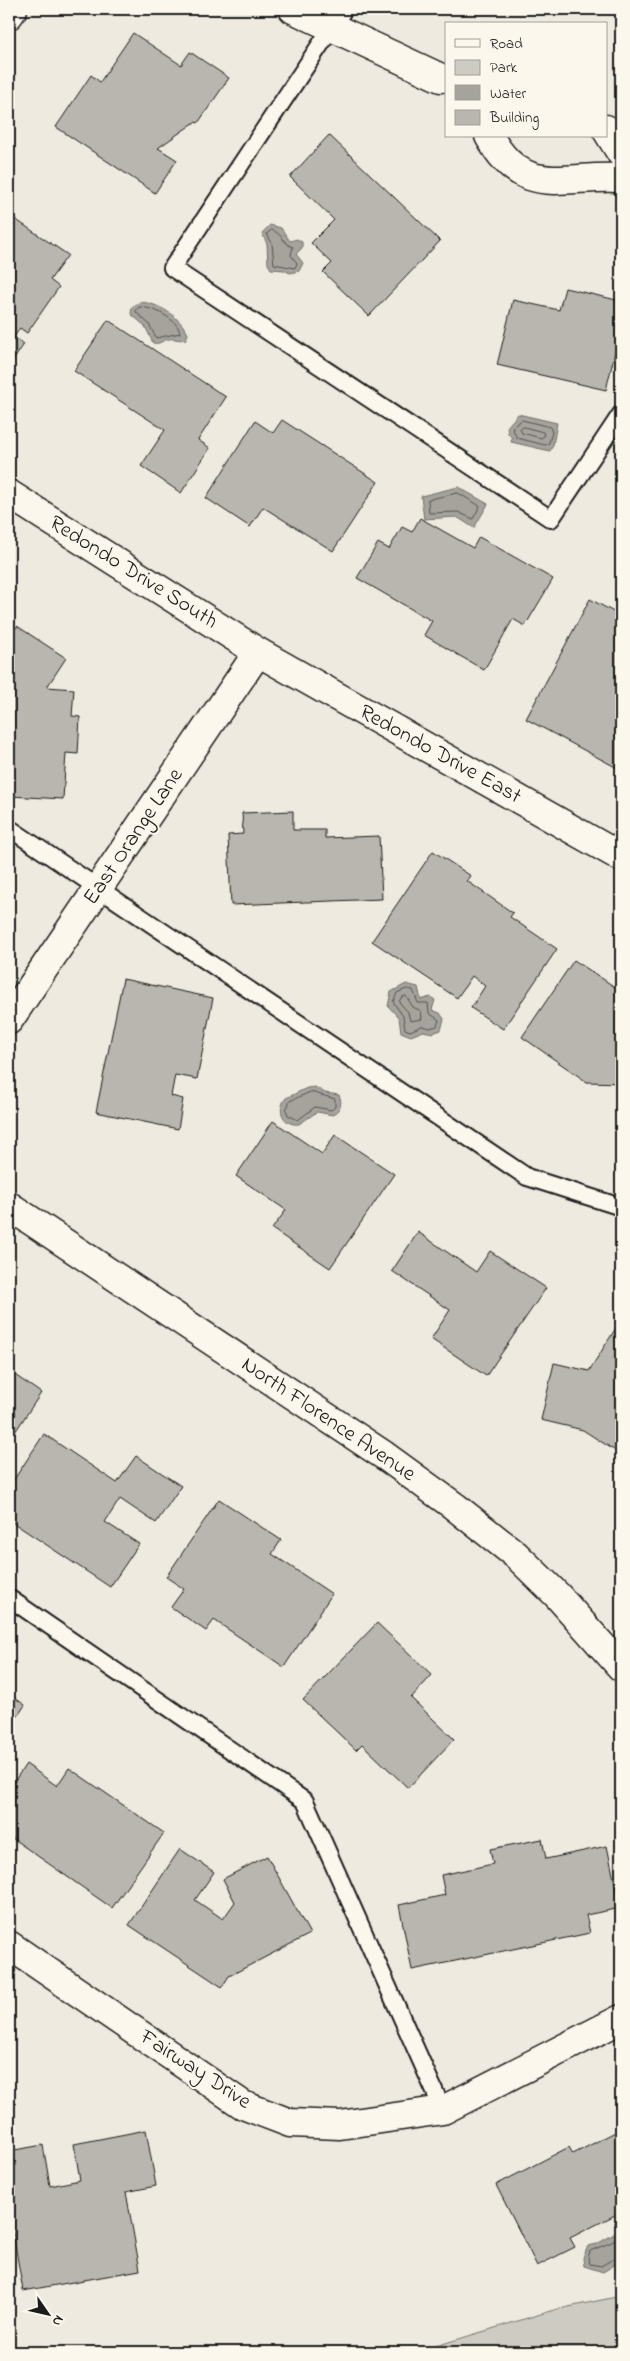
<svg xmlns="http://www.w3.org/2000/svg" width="630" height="2361" font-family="'Indie Flower',sans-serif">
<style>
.green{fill:#ceccc2;stroke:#75746f}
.water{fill:#a6a39d;stroke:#6f6d69}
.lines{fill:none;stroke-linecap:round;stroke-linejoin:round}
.shore{stroke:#535250;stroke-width:1}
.building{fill:#b9b6af;stroke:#1c1c1c}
.service-casing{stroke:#1c1c1c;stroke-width:20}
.minor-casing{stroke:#1c1c1c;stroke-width:31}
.service{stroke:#fbf7ec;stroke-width:16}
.minor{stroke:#fbf7ec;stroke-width:28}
.labels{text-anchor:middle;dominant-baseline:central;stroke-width:4;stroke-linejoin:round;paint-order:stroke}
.street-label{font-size:22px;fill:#1c1c1c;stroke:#fbf7ec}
</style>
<rect width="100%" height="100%" fill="#eeeadf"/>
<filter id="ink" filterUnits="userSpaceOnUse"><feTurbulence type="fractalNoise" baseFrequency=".02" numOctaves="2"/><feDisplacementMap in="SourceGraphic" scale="10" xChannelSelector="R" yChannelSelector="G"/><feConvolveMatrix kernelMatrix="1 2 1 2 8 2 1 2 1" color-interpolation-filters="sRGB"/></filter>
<g filter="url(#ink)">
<polygon class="green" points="621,2296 621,2352 416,2352 554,2310"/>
<g class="water">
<polygon points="270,225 281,228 290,241 297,239 302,242 302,248 296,254 303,263 299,271 290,273 284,270 271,269 268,264 267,244 262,233"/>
<path d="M140,302c19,1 40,15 48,32l-2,5c-7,2 -11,-1 -17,0 -7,1 -9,6 -16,4l-8,-17 -14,-12 1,-7z"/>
<polygon points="518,414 557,423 553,445 550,451 511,442 512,438 508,433 507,427"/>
<polygon points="458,487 488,504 474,528 457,517 424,519 421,496"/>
<polygon points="406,984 418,987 421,1000 430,997 435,1000 432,1010 440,1013 444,1019 441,1030 433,1033 423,1031 411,1036 401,1032 399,1018 388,1006 391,992"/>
<path d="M315,1087l10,6 14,2c4,8 1,15 -6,20l-16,-3 -18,12c-16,2 -23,-15 -13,-26l21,-10z"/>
<polygon points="621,2230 621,2261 603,2272 584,2266 583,2258 588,2246 597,2244"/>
</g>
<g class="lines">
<g class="shore">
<path d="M272,230c10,3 11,14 21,17l-2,8 6,8 -2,5 -21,-4 -2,-21 -5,-9z"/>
<path d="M139,307c14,0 39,12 41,26l-24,5 -7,-14 -13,-12z"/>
<polygon points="522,420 550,427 552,432 549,443 545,445 517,438 512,428"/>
<polygon points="524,427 543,432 544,436 541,438 522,433 520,429"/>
<polygon points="458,493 480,506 473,519 458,512 429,513 428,500"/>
<polygon points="407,989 413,990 418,1003 428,1003 429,1013 439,1020 437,1026 430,1028 422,1026 410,1031 405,1029 403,1016 393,1002 397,993"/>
<polygon points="406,996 413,1007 421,1011 422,1019 410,1021 408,1012 399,1002 401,998"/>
<polygon points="311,1092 335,1099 335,1107 331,1110 315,1107 298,1120 288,1115 286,1110 290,1101"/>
<polyline points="621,2235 612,2242 590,2251 588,2258 590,2264 601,2266 613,2259 621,2258"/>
</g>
</g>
<g class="building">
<polygon points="133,33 181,65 190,52 229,78 198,123 195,122 158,148 177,160 155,193 56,127 91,75 100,82"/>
<polygon points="329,135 440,241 369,316 323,272 332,263 311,243 334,220 290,177"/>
<polygon points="9,215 68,255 50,280 59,287 27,333 20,328 14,337 24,344 9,367"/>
<polygon points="565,288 621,301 621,327 606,390 497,365 513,300 559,310"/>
<polygon points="108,320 226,397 198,440 210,448 181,493 141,466 165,430 74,371"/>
<polygon points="282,420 378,482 333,551 263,507 250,527 206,498 255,421 273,433"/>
<polygon points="420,518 473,548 479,537 553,579 525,626 513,619 484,670 424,635 432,621 357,578 378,543 389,549 402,527 412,532"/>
<polygon points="590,599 621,616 621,705 617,713 621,715 621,770 526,719"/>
<polygon points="17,626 66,658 47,687 74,689 72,716 80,717 78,754 66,753 63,799 9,796 9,638"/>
<polygon points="293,811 293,830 325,830 325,838 379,836 382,899 231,905 228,835 243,834 242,813"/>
<polygon points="433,851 471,876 467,881 513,913 510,917 557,949 503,1029 471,1008 485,986 472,976 457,998 372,941"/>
<polygon points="574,960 621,991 621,1083 587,1082 522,1037"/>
<polygon points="123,979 213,998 197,1079 175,1075 171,1096 183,1099 178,1129 96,1112"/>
<polygon points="273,1121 322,1154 335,1135 394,1174 330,1268 272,1229 286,1210 236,1176"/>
<polygon points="418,1232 476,1272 490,1251 546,1288 486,1376 431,1339 450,1310 392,1271"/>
<polygon points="621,1320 621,1457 614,1450 583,1430 541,1420 554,1363 589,1371"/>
<polygon points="9,1371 41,1393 9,1441"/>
<polygon points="44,1434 117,1483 136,1456 181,1486 156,1523 120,1499 105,1522 139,1544 110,1587 9,1520 9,1487"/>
<polygon points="219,1499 281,1540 272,1554 332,1594 284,1667 214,1620 206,1631 171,1607 184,1589 166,1577"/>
<polygon points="377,1623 432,1675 411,1698 454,1739 408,1788 362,1744 356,1750 303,1700"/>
<polygon points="9,1694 25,1705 9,1729"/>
<polygon points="26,1764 57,1786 69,1768 164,1833 112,1908 9,1836 9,1789"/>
<polygon points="542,1839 546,1859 607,1846 620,1908 586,1915 590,1933 412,1970 399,1905 445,1895 441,1875 493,1864 490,1849"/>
<polygon points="180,1849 214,1872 195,1900 223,1919 235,1902 223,1879 267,1856 310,1934 229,1976 222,1987 129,1925"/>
<polygon points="146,2130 156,2186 126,2192 140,2270 23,2291 9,2209 9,2151 43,2145 50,2186 80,2180 74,2144"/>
<polygon points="619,2130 621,2135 621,2221 617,2214 570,2238 575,2247 537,2266 496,2185 569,2147 573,2154"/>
</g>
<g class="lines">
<g class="service-casing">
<g id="service">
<polyline points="344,9 172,268 551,519 621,414"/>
<polyline points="9,828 527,1177 621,1207"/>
<polyline points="9,1598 305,1801 443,2110"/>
</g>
</g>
<g class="minor-casing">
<g id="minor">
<polyline points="293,9 441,78"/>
<polyline points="9,15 13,9"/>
<polyline points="606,129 621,153"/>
<path d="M489,136c35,64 74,38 132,42"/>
<polyline points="9,494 258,652 621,857"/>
<polyline points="9,1020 258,652"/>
<polyline points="9,1206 385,1456 454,1506 516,1555 557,1595 621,1667"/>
<polyline points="9,1945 243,2105 290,2123 340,2125 443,2110 621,2019"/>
</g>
</g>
<use href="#service" class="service"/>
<use href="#minor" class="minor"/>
</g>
</g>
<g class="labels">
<g class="street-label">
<text transform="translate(133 573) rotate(32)">Redondo Drive South</text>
<text transform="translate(440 755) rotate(29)">Redondo Drive East</text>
<text transform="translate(134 837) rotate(-56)">East Orange Lane</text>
<text transform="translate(328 1420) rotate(34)">North Florence Avenue</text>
<text transform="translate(195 2070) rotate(33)">Fairway Drive</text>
</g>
</g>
<rect width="630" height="2361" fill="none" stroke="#fbf7ec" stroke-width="30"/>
<rect x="15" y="15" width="600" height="2331" fill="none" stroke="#1c1c1c" stroke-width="2" filter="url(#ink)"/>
<rect x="445" y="22" width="162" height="115" fill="#fbf7ec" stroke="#a29f99"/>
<rect x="455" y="39" width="25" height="8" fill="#fbf7ec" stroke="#a29f99"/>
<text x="490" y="48" font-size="15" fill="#1c1c1c">Road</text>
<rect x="455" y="60" width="25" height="15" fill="#ceccc2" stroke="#a29f99"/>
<text x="490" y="72" font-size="15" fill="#1c1c1c">Park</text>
<rect x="455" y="85" width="25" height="15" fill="#a6a39d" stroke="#a29f99"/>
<text x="490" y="98" font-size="15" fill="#1c1c1c">Water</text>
<rect x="455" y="110" width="25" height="15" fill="#b9b6af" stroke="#a29f99"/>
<text x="490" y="122" font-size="15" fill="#1c1c1c">Building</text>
<g transform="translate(48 2314) rotate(124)" stroke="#fbf7ec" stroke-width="4" paint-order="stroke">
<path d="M0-4L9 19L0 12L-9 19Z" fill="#1c1c1c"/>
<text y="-8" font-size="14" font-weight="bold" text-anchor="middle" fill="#1c1c1c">N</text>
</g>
</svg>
